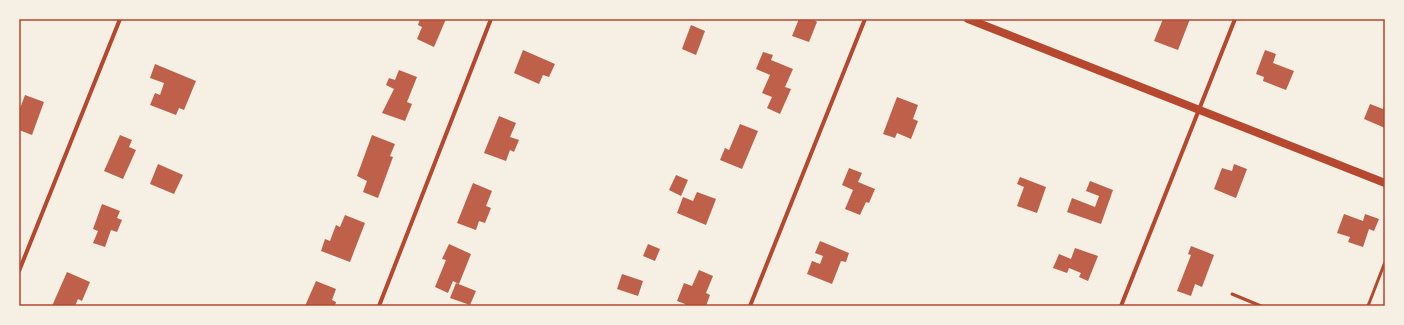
<svg xmlns="http://www.w3.org/2000/svg" width="1404" height="325" font-family="Mulish,sans-serif">
<style>
.building{fill:#bf614a}
.lines{fill:none;stroke-linecap:round;stroke-linejoin:round}
.service{stroke:#b5482f;stroke-width:3}
.minor{stroke:#b5482f;stroke-width:4}
.secondary{stroke:#b5482f;stroke-width:8}
.neatline{fill:none;stroke:#b5482f;stroke-width:1.5}
</style>
<rect width="100%" height="100%" fill="#f6efe4"/>
<g class="building">
<polygon points="420,19 446,19 434,47 417,39 422,27 418,25"/>
<polygon points="799,19 813,19 817,22 809,42 792,36"/>
<polygon points="1163,19 1190,19 1178,50 1154,41"/>
<polygon points="691,25 705,31 696,55 682,49"/>
<polygon points="523,50 555,64 549,77 543,75 539,84 514,73"/>
<polygon points="1265,50 1276,54 1273,63 1294,71 1286,90 1263,81 1264,77 1256,74"/>
<polygon points="763,52 773,55 771,60 793,69 785,87 791,89 780,114 767,108 772,97 762,93 770,75 756,69"/>
<polygon points="155,64 196,81 184,110 179,108 176,115 150,105 155,93 160,95 164,83 150,78"/>
<polygon points="399,70 417,77 407,102 412,104 405,121 382,113 394,89 386,85 389,78 395,80"/>
<polygon points="25,95 44,102 32,135 19,130 19,111"/>
<polygon points="897,97 918,105 913,119 918,121 911,139 897,133 895,138 883,134"/>
<polygon points="1370,104 1383,109 1385,104 1385,128 1364,119"/>
<polygon points="499,116 516,123 510,137 519,140 514,152 510,150 506,161 484,153"/>
<polygon points="740,124 758,131 742,169 720,160 725,148 729,150"/>
<polygon points="120,135 132,140 129,147 136,150 123,179 104,171"/>
<polygon points="372,135 395,144 390,156 393,157 378,198 363,192 367,181 357,176"/>
<polygon points="158,164 183,175 174,194 150,184"/>
<polygon points="1234,164 1247,169 1236,198 1214,189 1222,168 1232,171"/>
<polygon points="849,168 862,173 858,182 875,189 869,203 866,202 860,215 845,209 853,190 842,185"/>
<polygon points="676,175 688,180 681,196 669,190"/>
<polygon points="1020,177 1046,187 1037,213 1017,206 1024,187 1017,184"/>
<polygon points="1090,181 1113,190 1101,224 1067,212 1072,198 1095,207 1099,196 1086,191"/>
<polygon points="473,183 492,191 486,206 491,208 485,223 479,221 476,230 457,223"/>
<polygon points="697,192 716,199 706,225 677,213 683,197 693,201"/>
<polygon points="102,204 120,211 117,218 122,220 117,232 111,230 105,247 93,243 98,231 93,229"/>
<polygon points="1344,214 1363,221 1365,214 1379,219 1374,231 1369,229 1363,247 1348,242 1350,237 1337,233"/>
<polygon points="345,215 365,223 350,262 321,251 325,239 330,241 336,225 340,227"/>
<polygon points="820,241 849,253 846,262 841,261 832,284 807,274 812,261 820,264 823,256 815,253"/>
<polygon points="449,244 471,254 459,284 453,281 448,293 435,287 446,260 442,259"/>
<polygon points="648,244 660,249 655,261 643,256"/>
<polygon points="1191,246 1214,255 1202,287 1195,284 1191,296 1177,291 1191,255 1188,254"/>
<polygon points="1075,248 1098,256 1088,281 1079,277 1081,273 1069,268 1067,273 1053,268 1059,254 1071,259"/>
<polygon points="699,270 713,276 706,293 710,295 706,306 685,306 685,304 677,301 684,283 692,286"/>
<polygon points="67,272 90,282 82,301 78,299 75,306 52,306"/>
<polygon points="622,274 643,281 638,296 617,289"/>
<polygon points="316,281 336,289 332,300 336,302 335,306 305,306"/>
<polygon points="456,283 476,291 470,305 450,298"/>
</g>
<g class="lines">
<g class="service">
<polyline points="1232,294 1261,306"/>
<polyline points="1368,306 1385,262"/>
</g>
<g class="minor">
<polyline points="19,271 120,19"/>
<polyline points="379,306 491,19"/>
<polyline points="750,306 865,19"/>
<polyline points="1121,306 1235,19"/>
</g>
<polyline class="secondary" points="968,19 1385,183"/>
</g>
<rect width="1404" height="325" fill="none" stroke="#f6efe4" stroke-width="40"/>
<rect x="20" y="20" width="1364" height="285" class="neatline"/>
</svg>
